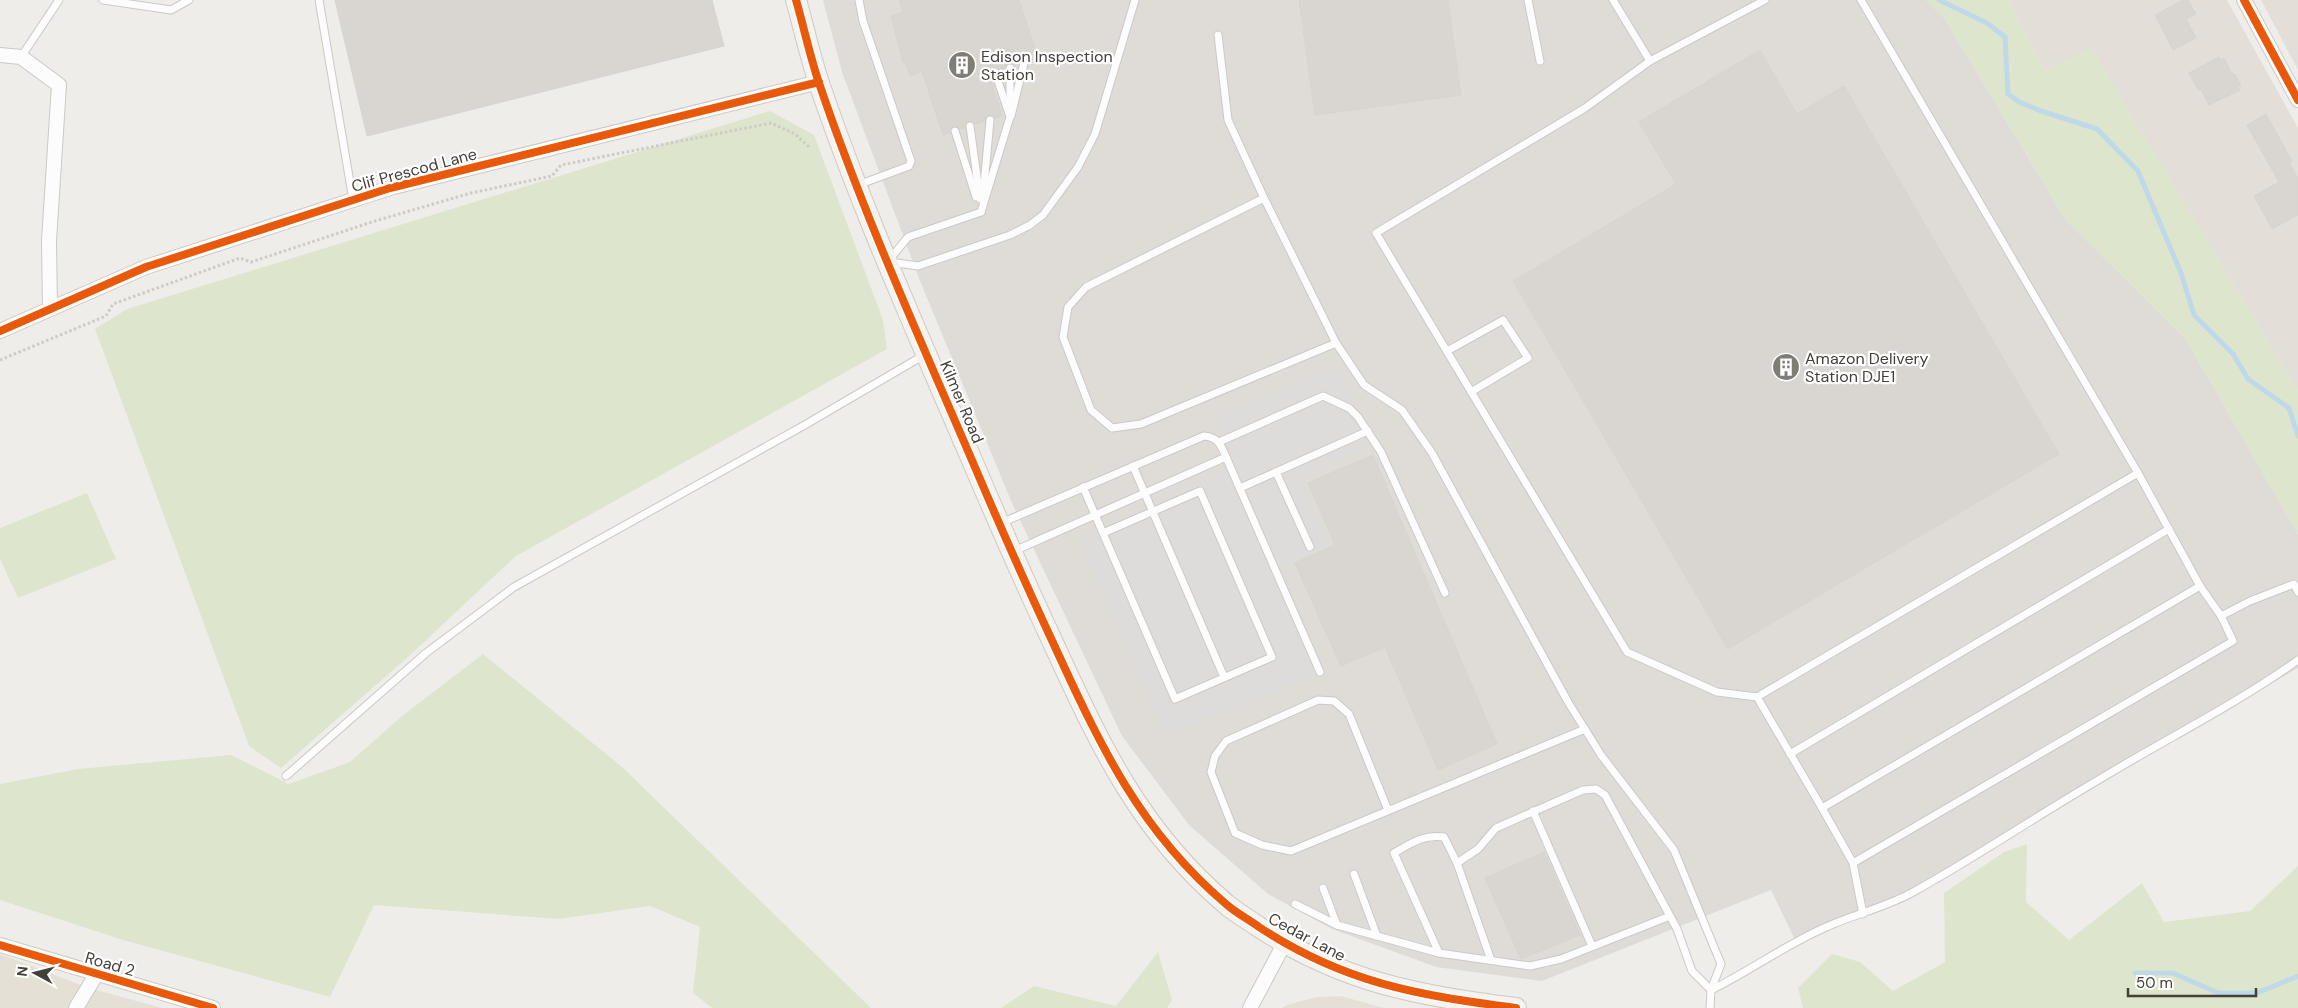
<svg xmlns="http://www.w3.org/2000/svg" width="2298" height="1008" font-family="'DM Sans',sans-serif">
<style>
.residential{fill:#e3dfd8}
.industrial{fill:#dfdcd8}
.education{fill:#e5e0d6}
.green{fill:#dde6cd}
.parking{fill:#dedcda}
.lines{fill:none;stroke-linecap:round;stroke-linejoin:round}
.stream{stroke:#bfd9e9;stroke-width:5}
.building{fill:#d9d6d2;stroke:#d7d4d0}
.lane-casing{stroke:#cbc9c6;stroke-width:9}
.street-casing{stroke:#cbc9c6;stroke-width:16}
.secondary-casing{stroke:#cdcac2;stroke-width:22}
.path{stroke:#cdcbc7;stroke-width:3;stroke-dasharray:2.5 2.5;stroke-linecap:butt}
.lane{stroke:#fdfcfc;stroke-width:7}
.street{stroke:#fdfcfc;stroke-width:14}
.secondary{stroke:#f5f3ef;stroke-width:20}
.cycleway-casing{stroke:#fff;stroke-width:11}
.cycleway{stroke:#e8590c;stroke-width:8}
.labels{text-anchor:middle;dominant-baseline:central;stroke-width:4.5;stroke-linejoin:round;paint-order:stroke}
.poi-label{font-size:16px;fill:#443f37;stroke:#fff;text-anchor:start}
.street-label{font-size:16px;fill:#443f37;stroke:#fff}
</style>
<rect width="100%" height="100%" fill="#efedea"/>
<g class="residential">
<polygon points="2008,0 2227,0 2298,128 2298,391 2091,49 2045,71"/>
<polygon points="2261,0 2298,0 2298,70"/>
</g>
<polygon class="industrial" points="823,0 1926,0 1945,19 2066,220 2186,339 2298,534 2298,668 1928,885 1797,944 1771,890 1542,981 1436,967 1332,929 1268,894 1189,825 1122,736 1012,503 920,281 842,72"/>
<g class="education">
<polygon points="0,954 89,988 162,1008 0,1008"/>
<polygon points="1341,996 1384,1008 1282,1008 1287,1005 1316,997"/>
</g>
<g class="green">
<polygon points="1926,0 2008,0 2045,71 2091,48 2298,391 2298,534 2186,339 2066,220 1945,19"/>
<polygon points="770,111 814,135 883,320 887,349 516,556 408,657 281,768 249,746 95,329 127,309"/>
<polygon points="87,493 116,559 18,598 0,559 0,528"/>
<polygon points="483,654 621,766 871,1008 712,1008 693,993 700,927 650,906 559,919 374,905 330,997 123,940 0,900 0,784 78,769 231,755 289,784 350,762 402,716"/>
<polygon points="2027,844 2026,902 2069,940 2142,883 2164,922 2250,911 2298,866 2298,1008 1803,1008 1798,988 1832,954 1860,962 1893,991 1945,962 1944,893 2004,852"/>
<polygon points="1158,952 1172,1000 1167,1008 1001,1008 1034,986 1116,1006"/>
</g>
<polygon class="parking" points="1337,368 1372,443 1297,476 1328,545 1276,569 1322,671 1166,734 1079,539 1238,465 1216,419"/>
<g class="lines">
<g class="stream">
<polyline points="1939,0 1987,23 2005,37 2008,94 2019,102 2041,111 2097,129 2138,171 2181,273 2194,315 2233,354 2248,379 2289,408 2298,436"/>
<polyline points="2135,973 2173,973 2218,993 2257,993 2298,976"/>
</g>
</g>
<g class="building">
<polygon points="335,0 712,0 724,46 367,136"/>
<polygon points="899,0 1019,0 1038,58 1029,61 1023,58 1018,65 1015,66 1010,63 1006,65 1005,69 1000,71 996,67 991,69 989,74 1002,116 995,118 988,115 985,121 975,124 969,121 965,124 965,128 960,129 957,126 953,126 950,133 943,135 922,71 910,76 905,61 903,62 891,16 903,12"/>
<polygon points="1299,0 1448,0 1461,95 1315,115"/>
<polygon points="2183,0 2188,0 2196,14 2186,19 2196,38 2173,50 2155,15"/>
<polygon points="1760,50 1797,114 1844,86 2059,454 1728,649 1513,281 1676,184 1639,122"/>
<polygon points="2219,57 2220,60 2224,58 2232,74 2234,73 2241,86 2238,87 2240,90 2209,105 2201,89 2198,90 2189,73"/>
<polygon points="2266,114 2292,161 2289,162 2298,178 2298,215 2272,229 2254,196 2279,182 2247,125"/>
<polygon points="1373,455 1497,744 1438,770 1385,647 1341,666 1295,563 1335,545 1308,483"/>
<polygon points="1544,852 1580,935 1521,959 1485,878"/>
</g>
<g class="lines">
<g class="lane-casing">
<g id="lane">
<polyline points="103,0 171,10 189,0"/>
<polyline points="319,0 353,200"/>
<polyline points="1528,0 1540,61"/>
<polyline points="1613,0 1650,61"/>
<polyline points="1765,0 1650,61 1585,108 1376,233 1627,652 1717,692 1757,697 1822,808 2200,586 2138,473 1861,0"/>
<polyline points="1218,35 1228,120 1264,198"/>
<polyline points="21,57 59,0"/>
<polyline points="1010,68 1010,107"/>
<polyline points="1011,116 1024,63"/>
<polyline points="970,126 980,199"/>
<polyline points="955,131 976,197"/>
<polyline points="858,185 909,166 911,161 863,21 859,0"/>
<polyline points="983,196 990,120"/>
<polyline points="981,212 1010,117 995,72"/>
<polyline points="889,260 908,237 981,212"/>
<polyline points="890,262 918,266 1010,235 1030,225 1043,215 1078,167 1095,134 1135,0"/>
<polyline points="1336,343 1264,198 1086,287 1068,307 1063,337 1091,410 1112,428 1141,424 1336,343 1364,385 1402,410 1432,453 1568,702 1601,755 1674,850 1721,964 1711,990 1710,1008"/>
<polyline points="1447,351 1503,320 1528,358 1471,392"/>
<polyline points="1219,442 1323,396 1349,408 1358,417 1381,452 1445,593"/>
<polyline points="1226,457 1320,672"/>
<polyline points="1133,466 1224,677"/>
<polyline points="1276,472 1310,547"/>
<polyline points="1083,487 1175,699 1272,657 1200,491 1103,533"/>
<polyline points="1240,488 1368,431"/>
<path d="M1001,523l203,-87c14,1 17,9 22,21l-212,94"/>
<polyline points="2200,586 2221,616"/>
<polyline points="1757,697 2138,473"/>
<polyline points="1790,754 2169,529"/>
<polyline points="286,776 426,653 514,587 803,426 926,354"/>
<polyline points="1822,808 1853,863 1863,914"/>
<polyline points="1388,810 1349,714 1334,701 1318,700 1226,741 1215,756 1211,772 1235,833 1262,845 1291,851 1585,729"/>
<polyline points="1533,811 1592,946"/>
<polyline points="1457,863 1491,960"/>
<polyline points="1853,863 2233,641 2221,616 2250,601 2294,584 2298,592"/>
<polyline points="1354,874 1377,936"/>
<polyline points="1323,888 1337,925"/>
<polyline points="1295,904 1337,925 1439,953"/>
<path d="M1670,916l-109,43 -31,7 -91,-13 -45,-100c17,-10 30,-19 50,-16l13,26 21,-14 18,-21 87,-38 13,-1 9,6 72,134 15,42 19,19"/>
<path d="M1711,990c41,-20 78,-48 120,-65 28,-12 58,-19 84,-34 63,-35 123,-76 185,-112 66,-40 135,-74 198,-119"/>
</g>
</g>
<g class="street-casing">
<g id="street">
<polyline points="2244,0 2298,100"/>
<polyline points="0,55 21,57 59,85 49,241 50,309"/>
<polyline points="0,331 146,267 390,188 819,82"/>
<polyline points="0,945 213,1008"/>
<polyline points="76,1008 96,975"/>
<polyline points="1250,1008 1284,944"/>
</g>
</g>
<g class="secondary-casing">
<path id="secondary" d="M796,0c8,28 14,56 23,83 44,130 101,256 155,382 26,61 53,122 81,182 46,100 85,184 171,257 10,9 22,15 33,23 85,56 158,68 257,81"/>
</g>
<polyline class="path" points="0,360 106,316 113,304 240,258 251,262 375,221 471,193 552,176 561,165 771,123 795,134 809,147"/>
<use href="#lane" class="lane"/>
<use href="#street" class="street"/>
<use href="#secondary" class="secondary"/>
<g class="cycleway-casing">
<g id="cycleway">
<path d="M796,0c8,28 14,56 23,83 44,130 101,256 155,382 26,61 53,122 81,182 46,100 85,184 171,257 10,9 22,15 33,23 85,56 158,68 257,81"/>
<polyline points="2244,0 2298,100"/>
<polyline points="0,331 146,267 390,188 819,82"/>
<polyline points="0,945 213,1008"/>
</g>
</g>
<use href="#cycleway" class="cycleway"/>
</g>
<defs>
<g id="building-disc" transform="scale(1.4375)"><circle r="9.5" fill="#807c76" stroke="#fff"/><path d="M-4-6H4V6H1V3H-1V6H-4ZM-2.5-4.3h1.7v1.8h-1.7ZM.8-4.3h1.7v1.8H.8ZM-2.5-1h1.7V.8h-1.7ZM.8-1h1.7V.8H.8Z" fill="#fff"/></g>
</defs>
<g fill-rule="evenodd">
<use href="#building-disc" x="962" y="65"/>
<use href="#building-disc" x="1786" y="367"/>
</g>
<g class="labels">
<g class="poi-label">
<text x="981" y="56">Edison Inspection<tspan x="981" dy="18">Station</tspan></text>
<text x="1805" y="358">Amazon Delivery<tspan x="1805" dy="18">Station DJE1</tspan></text>
</g>
<g class="street-label">
<text transform="translate(414 170) rotate(-15)">Clif Prescod Lane</text>
<text transform="translate(962 402) rotate(67)">Kilmer Road</text>
<text transform="translate(1307 937) rotate(28)">Cedar Lane</text>
<text transform="translate(110 964) rotate(16)">Road 2</text>
</g>
</g>
<g transform="translate(35 973) rotate(277)" stroke="#ffffff" stroke-width="4" paint-order="stroke">
<path d="M0-4L9 19L0 12L-9 19Z" fill="#443f37"/>
<text y="-8" font-size="14" font-weight="bold" text-anchor="middle" fill="#443f37">N</text>
</g>
<path d="M2128 988v8h128v-8" fill="none" stroke="#443f37" stroke-width="2.5"/>
<text x="2136" y="988" font-size="15" fill="#443f37" stroke="#ffffff" stroke-width="4" paint-order="stroke">50 m</text>
</svg>
